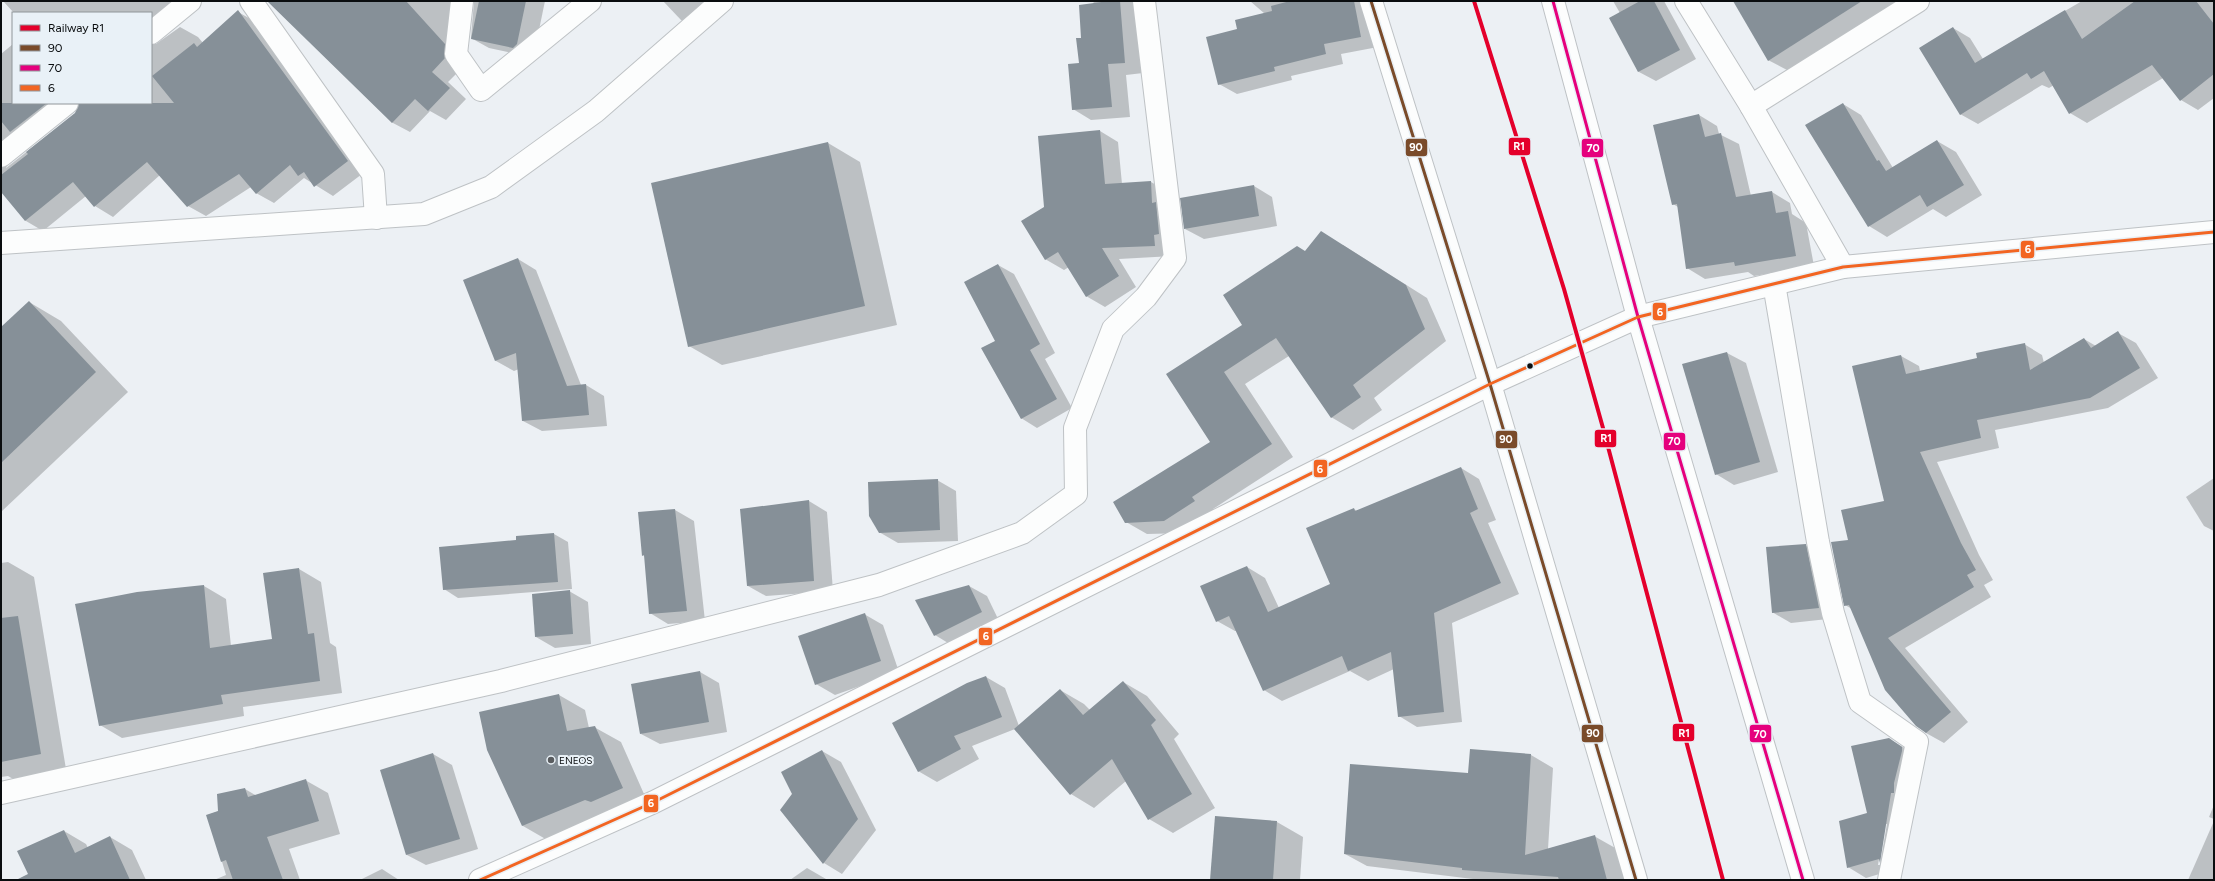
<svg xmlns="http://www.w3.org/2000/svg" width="2215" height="881" font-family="Figtree,sans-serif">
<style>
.shadow{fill:#0003;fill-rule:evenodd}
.building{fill:#869098}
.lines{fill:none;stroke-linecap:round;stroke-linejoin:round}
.street-casing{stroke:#bec2c5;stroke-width:24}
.secondary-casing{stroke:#bec2c5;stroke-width:24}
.street{stroke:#fcfdfd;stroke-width:22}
.secondary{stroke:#fcfdfd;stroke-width:22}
.bus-1-casing{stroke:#e9f1f7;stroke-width:6}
.bus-2-casing{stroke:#e9f1f7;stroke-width:6}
.bus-3-casing{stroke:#e9f1f7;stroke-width:6}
.bus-1{stroke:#7a4b2a;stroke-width:3}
.bus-2{stroke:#e5007d;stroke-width:3}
.bus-3{stroke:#f26522;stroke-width:3}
.rail-1-casing{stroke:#e9f1f7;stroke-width:7}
.rail-1{stroke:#e4002b;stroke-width:4}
.bus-dot{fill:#0a0d0f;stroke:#e9f1f7;stroke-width:1.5}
.poi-dot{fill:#595c5f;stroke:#e9f1f7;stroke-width:1.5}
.labels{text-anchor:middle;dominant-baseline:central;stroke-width:4;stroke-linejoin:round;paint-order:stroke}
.poi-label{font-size:10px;fill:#0a0d0f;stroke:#e9f1f7;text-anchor:start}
.line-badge{stroke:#e9f1f7;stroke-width:1.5}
.badge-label{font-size:11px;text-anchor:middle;font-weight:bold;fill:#fff}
</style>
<rect width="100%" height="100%" fill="#ecf0f4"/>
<g class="shadow">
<polygon points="3,1 169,1 182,16 157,39 156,44 180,27 198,37 203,43 238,12 256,22 366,171 333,196 304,178 274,203 256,193 251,187 206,216 188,206 160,175 113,217 95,206 86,196 43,231 26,221 1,190 1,54 13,44 13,103 78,103 11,156 6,168 76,113 80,103 151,103 151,13 14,13"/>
<polygon points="268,1 473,1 462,68 448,82 466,99 446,120 430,111 410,132 393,123"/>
<polygon points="474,1 545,1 534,54 530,57 489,48 471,38"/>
<polygon points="663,1 730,1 700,30 681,20"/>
<polygon points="1094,1 1139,1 1143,73 1126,75 1130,117 1091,120 1073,109 1082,39"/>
<polygon points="1250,1 1362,1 1378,47 1341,54 1343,64 1291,76 1292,80 1237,94 1219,84 1238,29 1265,14"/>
<polygon points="1613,1 1664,1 1696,59 1656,81 1639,72 1610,18 1620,13"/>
<polygon points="1734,1 1897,1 1787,70 1768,60"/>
<polygon points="2082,1 2214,1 2214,98 2198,110 2181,100 2163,78 2087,123 2070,113 2054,85 2049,88 2042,85 1978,124 1960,114 1953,28 1970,38 1983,59"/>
<polygon points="1843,104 1861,115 1893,168 1937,141 1956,152 1982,195 1946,217 1933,209 1887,237 1869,226"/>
<polygon points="1699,115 1717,126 1719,134 1739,144 1751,196 1772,192 1790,203 1792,214 1806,223 1814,266 1754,276 1748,272 1705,279 1687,268 1678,207 1673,204"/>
<polygon points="1100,131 1118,142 1122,184 1151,182 1170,193 1173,256 1119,259 1136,287 1105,307 1086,296 1069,267 1064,270 1045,259 1045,208"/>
<polygon points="828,143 860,162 897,325 722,365 689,346"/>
<polygon points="1254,186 1272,197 1277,226 1204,239 1185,229"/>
<polygon points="1343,245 1427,298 1446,341 1374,398 1382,410 1353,430 1331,417 1289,356 1245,384 1293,457 1213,509 1216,514 1186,533 1147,534 1126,522 1212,442 1168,375 1244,325 1306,252"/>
<polygon points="518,259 536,270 581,385 586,385 604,396 607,426 542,431 523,421 519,369 514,371 496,361 465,281"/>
<polygon points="998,265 1014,274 1055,353 1045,359 1072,408 1037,428 1021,418 996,341"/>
<polygon points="29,302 61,321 128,392 1,512 1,329"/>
<polygon points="2118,333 2136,343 2158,378 2108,408 1995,430 1999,448 1937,462 1979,555 1993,580 1984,585 1991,597 1905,648 1968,722 1944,743 1926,733 1852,609 1845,605 1849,541 1885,501 1901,356 1919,366 1920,371 1978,359 2024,344 2042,355 2044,363 2084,339 2096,346"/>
<polygon points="1727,353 1746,363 1778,472 1734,485 1716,474"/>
<polygon points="1461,468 1479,479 1496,520 1488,523 1519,594 1452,623 1462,722 1417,727 1399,716 1394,669 1368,681 1350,671 1282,701 1264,690 1237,631 1235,631 1217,621 1247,567 1265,578 1279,608 1332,585 1354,509 1357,511"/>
<polygon points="2214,478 2214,531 2204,526 2186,497"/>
<polygon points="937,480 956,491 958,541 898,543 879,532"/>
<polygon points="809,501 827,512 833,591 766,596 748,586"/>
<polygon points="675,510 694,521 705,621 668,624 650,613 645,557 643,555 639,513"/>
<polygon points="554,534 568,542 572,589 458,598 444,589 518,541"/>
<polygon points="1805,545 1824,556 1837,618 1791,623 1772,612"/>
<polygon points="8,562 34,577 66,769 25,786 8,776 1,777 1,563"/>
<polygon points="299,569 321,582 330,643 336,647 342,693 243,707 244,716 122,738 100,725 204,586 226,599 231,646 273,640"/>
<polygon points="969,586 987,596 1000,623 953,646 935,635"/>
<polygon points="569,591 588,602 591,644 555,648 536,637"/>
<polygon points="864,614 883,625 899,672 835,695 816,684"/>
<polygon points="700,672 719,683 727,732 660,744 641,734"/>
<polygon points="986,677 1005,688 1019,726 1060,690 1084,704 1090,710 1123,682 1147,696 1179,734 1174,739 1215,808 1173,833 1149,819 1126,781 1094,808 1071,794 1015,729 972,746 979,759 937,782 918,771"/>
<polygon points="559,695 585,710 589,728 594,727 621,742 648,803 549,841 523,826 488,749"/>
<path d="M1889,739l19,11 -15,120 -27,8 -18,-11 21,-53zM1885,824h2l-7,41h-2z"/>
<polygon points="822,751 841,762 876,830 842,874 824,863 781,810"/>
<polygon points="433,754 452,765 478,849 426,865 407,855"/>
<polygon points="1531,755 1553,768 1548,849 1594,836 1617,849 1626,880 1481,880 1367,866 1345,854 1469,774"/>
<polygon points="305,780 328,793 340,834 289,849 300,880 214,880 226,875 208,815 219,811 245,789 257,796"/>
<polygon points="2214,805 2214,819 2209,817"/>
<polygon points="2214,821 2214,880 2188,880"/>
<polygon points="1277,822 1303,837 1300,880 1211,880"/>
<polygon points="64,831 86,844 88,848 110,837 132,850 146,880 31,880"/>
<polygon points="807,868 826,879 827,880 790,880"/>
<polygon points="382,869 399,880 360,880"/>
</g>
<g class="building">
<polygon points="267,1 406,1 445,44 445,58 432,72 450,88 428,111 415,99 392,123"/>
<polygon points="479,1 526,1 517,44 513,48 471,39"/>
<polygon points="1109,1 1120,1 1125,63 1108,64 1112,107 1072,110 1068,64 1079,63 1076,38 1081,38 1079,5"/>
<polygon points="1290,1 1354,1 1361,37 1324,44 1326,54 1274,67 1275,71 1218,85 1206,37 1237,29 1235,20 1272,11 1271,6"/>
<polygon points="1640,1 1654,1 1680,50 1638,72 1609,18"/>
<polygon points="1733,1 1862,1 1768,61"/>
<polygon points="2135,1 2196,1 2214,24 2214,74 2180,101 2152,65 2069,114 2044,71 2031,79 2027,73 1960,115 1919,48 1953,27 1975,63 2065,10 2082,39"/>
<polygon points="238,10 348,161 314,187 304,172 298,176 290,165 256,194 239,174 187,207 147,162 94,207 73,182 25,221 1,192 1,175 28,154 26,152 75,113 79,103 174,103 152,76 194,43 197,47"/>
<polygon points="1,103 47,103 10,132 1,121"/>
<polygon points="1843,103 1877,161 1879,160 1886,171 1937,140 1964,185 1927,207 1920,195 1868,227 1805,125"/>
<polygon points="1699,114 1705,137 1721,133 1736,197 1772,191 1776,213 1788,211 1796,256 1735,266 1734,262 1686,269 1677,204 1672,205 1653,125"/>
<polygon points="1100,130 1105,184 1151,181 1152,203 1156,202 1159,234 1154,235 1155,246 1102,248 1119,276 1086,297 1058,252 1045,260 1021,221 1044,207 1038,136"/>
<polygon points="828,142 865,306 688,347 651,183"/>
<polygon points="1254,185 1259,216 1184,229 1180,198"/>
<polygon points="1321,231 1406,285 1425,329 1353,385 1361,397 1331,418 1276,338 1224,372 1272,444 1192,497 1195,501 1164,521 1125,523 1113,502 1210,442 1166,374 1242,325 1223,295 1297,246 1305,251"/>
<polygon points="518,258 567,386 586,384 589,415 522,421 516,353 495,361 463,280"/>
<polygon points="998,264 1040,344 1030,350 1057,399 1021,419 981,348 995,341 964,282"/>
<polygon points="29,301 96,372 1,463 1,327"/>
<polygon points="2118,331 2140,368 2090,398 1977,420 1981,438 1920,452 1961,543 1976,570 1967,575 1974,587 1888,638 1951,712 1926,733 1916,726 1885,690 1849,605 1844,606 1831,542 1848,540 1841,510 1884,501 1852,366 1901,355 1906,374 1977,358 1976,353 2025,343 2030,370 2084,338 2091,348"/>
<polygon points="1727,352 1760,462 1715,475 1682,364"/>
<polygon points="1461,467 1478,509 1470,513 1501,583 1434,613 1444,712 1398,717 1391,652 1348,671 1342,656 1263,691 1229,616 1216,622 1200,586 1247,566 1268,612 1330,584 1306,528 1354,508 1355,511"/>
<polygon points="938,479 940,530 879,533 869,516 868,482"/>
<polygon points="809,500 814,581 747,586 740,509"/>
<polygon points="675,509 687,611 649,614 644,555 642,556 638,512"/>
<polygon points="554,533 558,582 443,590 439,547 516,540 516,536"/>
<polygon points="1806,544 1819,608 1772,613 1766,547"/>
<polygon points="299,568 308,634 314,633 320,681 221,695 223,704 99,726 75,604 137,592 204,585 210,648 272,639 263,573"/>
<polygon points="969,585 982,612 934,636 915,600"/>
<polygon points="570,590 573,634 535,637 532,594"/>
<polygon points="865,613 881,661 815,685 798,636"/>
<polygon points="18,616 41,754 1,762 1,618"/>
<polygon points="700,671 709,722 640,734 631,684"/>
<polygon points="986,676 1002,717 954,736 961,749 918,772 892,723 967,683"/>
<polygon points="1123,681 1156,720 1151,725 1192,794 1148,820 1112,759 1070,795 1014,729 1060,689 1083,715"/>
<polygon points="559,694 567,731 595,726 623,788 591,802 585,800 522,826 487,750 479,712"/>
<polygon points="1889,738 1902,747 1902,751 1894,783 1894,793 1891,793 1880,863 1879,859 1847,868 1839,821 1867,813 1851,746"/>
<polygon points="1470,749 1531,754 1525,855 1595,835 1607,880 1559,880 1558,877 1462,870 1462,868 1344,854 1350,764 1468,773"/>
<polygon points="822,750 858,819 823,864 780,810 792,794 781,772"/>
<polygon points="433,753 460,839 406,855 380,770"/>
<polygon points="306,779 319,821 267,837 283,880 233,880 226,860 221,862 206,815 218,811 217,794 245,788 248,797"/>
<polygon points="1215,816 1277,821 1273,880 1210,880"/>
<polygon points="64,830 75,853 110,836 130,880 16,880 28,874 17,851"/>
</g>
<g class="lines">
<g class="street-casing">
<g id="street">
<polyline points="251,1 373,174 376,218"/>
<polyline points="462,1 456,54 481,90 590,1"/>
<polyline points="1371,1 1490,384 1636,880"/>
<polyline points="1553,1 1638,317 1803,880"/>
<polyline points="1686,1 1751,106 1843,267"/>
<polyline points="151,33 190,1"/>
<polyline points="1751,106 1918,1"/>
<polyline points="1,156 67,103"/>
<polyline points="1,243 424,214 491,187 596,111 722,1"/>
<polyline points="1774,284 1818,542 1833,613 1860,702 1917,742 1889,880"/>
<polyline points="1,793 501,681 879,585 1022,533 1076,494 1075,428 1113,329 1146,297 1175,258 1144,1"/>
</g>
</g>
<g class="secondary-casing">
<polyline id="secondary" points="480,880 654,802 1490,384 1638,317 1843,267 2214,232"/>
</g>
<use href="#street" class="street"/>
<use href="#secondary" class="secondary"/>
<g class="bus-1-casing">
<polyline id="bus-1" points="1371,1 1490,384 1636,880"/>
</g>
<g class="bus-2-casing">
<polyline id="bus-2" points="1553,1 1638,317 1803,880"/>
</g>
<g class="bus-3-casing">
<polyline id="bus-3" points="480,880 654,802 1490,384 1638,317 1843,267 2214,232"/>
</g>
<use href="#bus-1" class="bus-1"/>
<use href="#bus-2" class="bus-2"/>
<use href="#bus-3" class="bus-3"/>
<g class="rail-1-casing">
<polyline id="rail-1" points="1474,1 1564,289 1603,428 1723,880"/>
</g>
<use href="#rail-1" class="rail-1"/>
</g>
<circle class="bus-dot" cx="1530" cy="366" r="3.5"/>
<circle class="poi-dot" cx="551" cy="760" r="4"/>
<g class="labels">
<g class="poi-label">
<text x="559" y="760">ENEOS</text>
</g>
</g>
<g class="line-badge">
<rect x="1508" y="137" width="23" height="19" rx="4" fill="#e4002b"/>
<rect x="1405" y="138" width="23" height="19" rx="4" fill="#7a4b2a"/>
<rect x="1581" y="138" width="23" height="20" rx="4" fill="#e5007d"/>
<rect x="2020" y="240" width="15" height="19" rx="4" fill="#f26522"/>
<rect x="1652" y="302" width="15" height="19" rx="4" fill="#f26522"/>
<rect x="1594" y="429" width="23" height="19" rx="4" fill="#e4002b"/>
<rect x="1495" y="430" width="23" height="19" rx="4" fill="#7a4b2a"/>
<rect x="1663" y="432" width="23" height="19" rx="4" fill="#e5007d"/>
<rect x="1313" y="459" width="15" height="19" rx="4" fill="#f26522"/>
<rect x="978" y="627" width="15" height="19" rx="4" fill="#f26522"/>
<rect x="1672" y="723" width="23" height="19" rx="4" fill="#e4002b"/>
<rect x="1581" y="724" width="23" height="19" rx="4" fill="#7a4b2a"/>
<rect x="1749" y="724" width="23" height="19" rx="4" fill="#e5007d"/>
<rect x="643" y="794" width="16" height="19" rx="4" fill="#f26522"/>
</g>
<g class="badge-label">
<text x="1519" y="150">R1</text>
<text x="1416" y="151">90</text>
<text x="1593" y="152">70</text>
<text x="2028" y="253">6</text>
<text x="1660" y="316">6</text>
<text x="1606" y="442">R1</text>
<text x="1506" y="443">90</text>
<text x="1674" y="445">70</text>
<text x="1320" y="473">6</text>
<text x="986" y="640">6</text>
<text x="1684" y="737">R1</text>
<text x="1593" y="737">90</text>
<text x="1760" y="738">70</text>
<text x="651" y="807">6</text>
</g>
<rect width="2215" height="881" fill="none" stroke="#0a0d0f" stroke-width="4"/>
<rect x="12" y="12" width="140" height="92" fill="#e9f1f7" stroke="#90969a"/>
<rect x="20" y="25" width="20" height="6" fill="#e4002b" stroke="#90969a"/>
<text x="48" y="32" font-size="12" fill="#0a0d0f">Railway R1</text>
<rect x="20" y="45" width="20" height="6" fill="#7a4b2a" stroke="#90969a"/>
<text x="48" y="52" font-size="12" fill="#0a0d0f">90</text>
<rect x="20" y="65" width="20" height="6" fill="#e5007d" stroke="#90969a"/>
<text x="48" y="72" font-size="12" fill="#0a0d0f">70</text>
<rect x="20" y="85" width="20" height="6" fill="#f26522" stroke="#90969a"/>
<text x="48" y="92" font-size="12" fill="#0a0d0f">6</text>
</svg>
